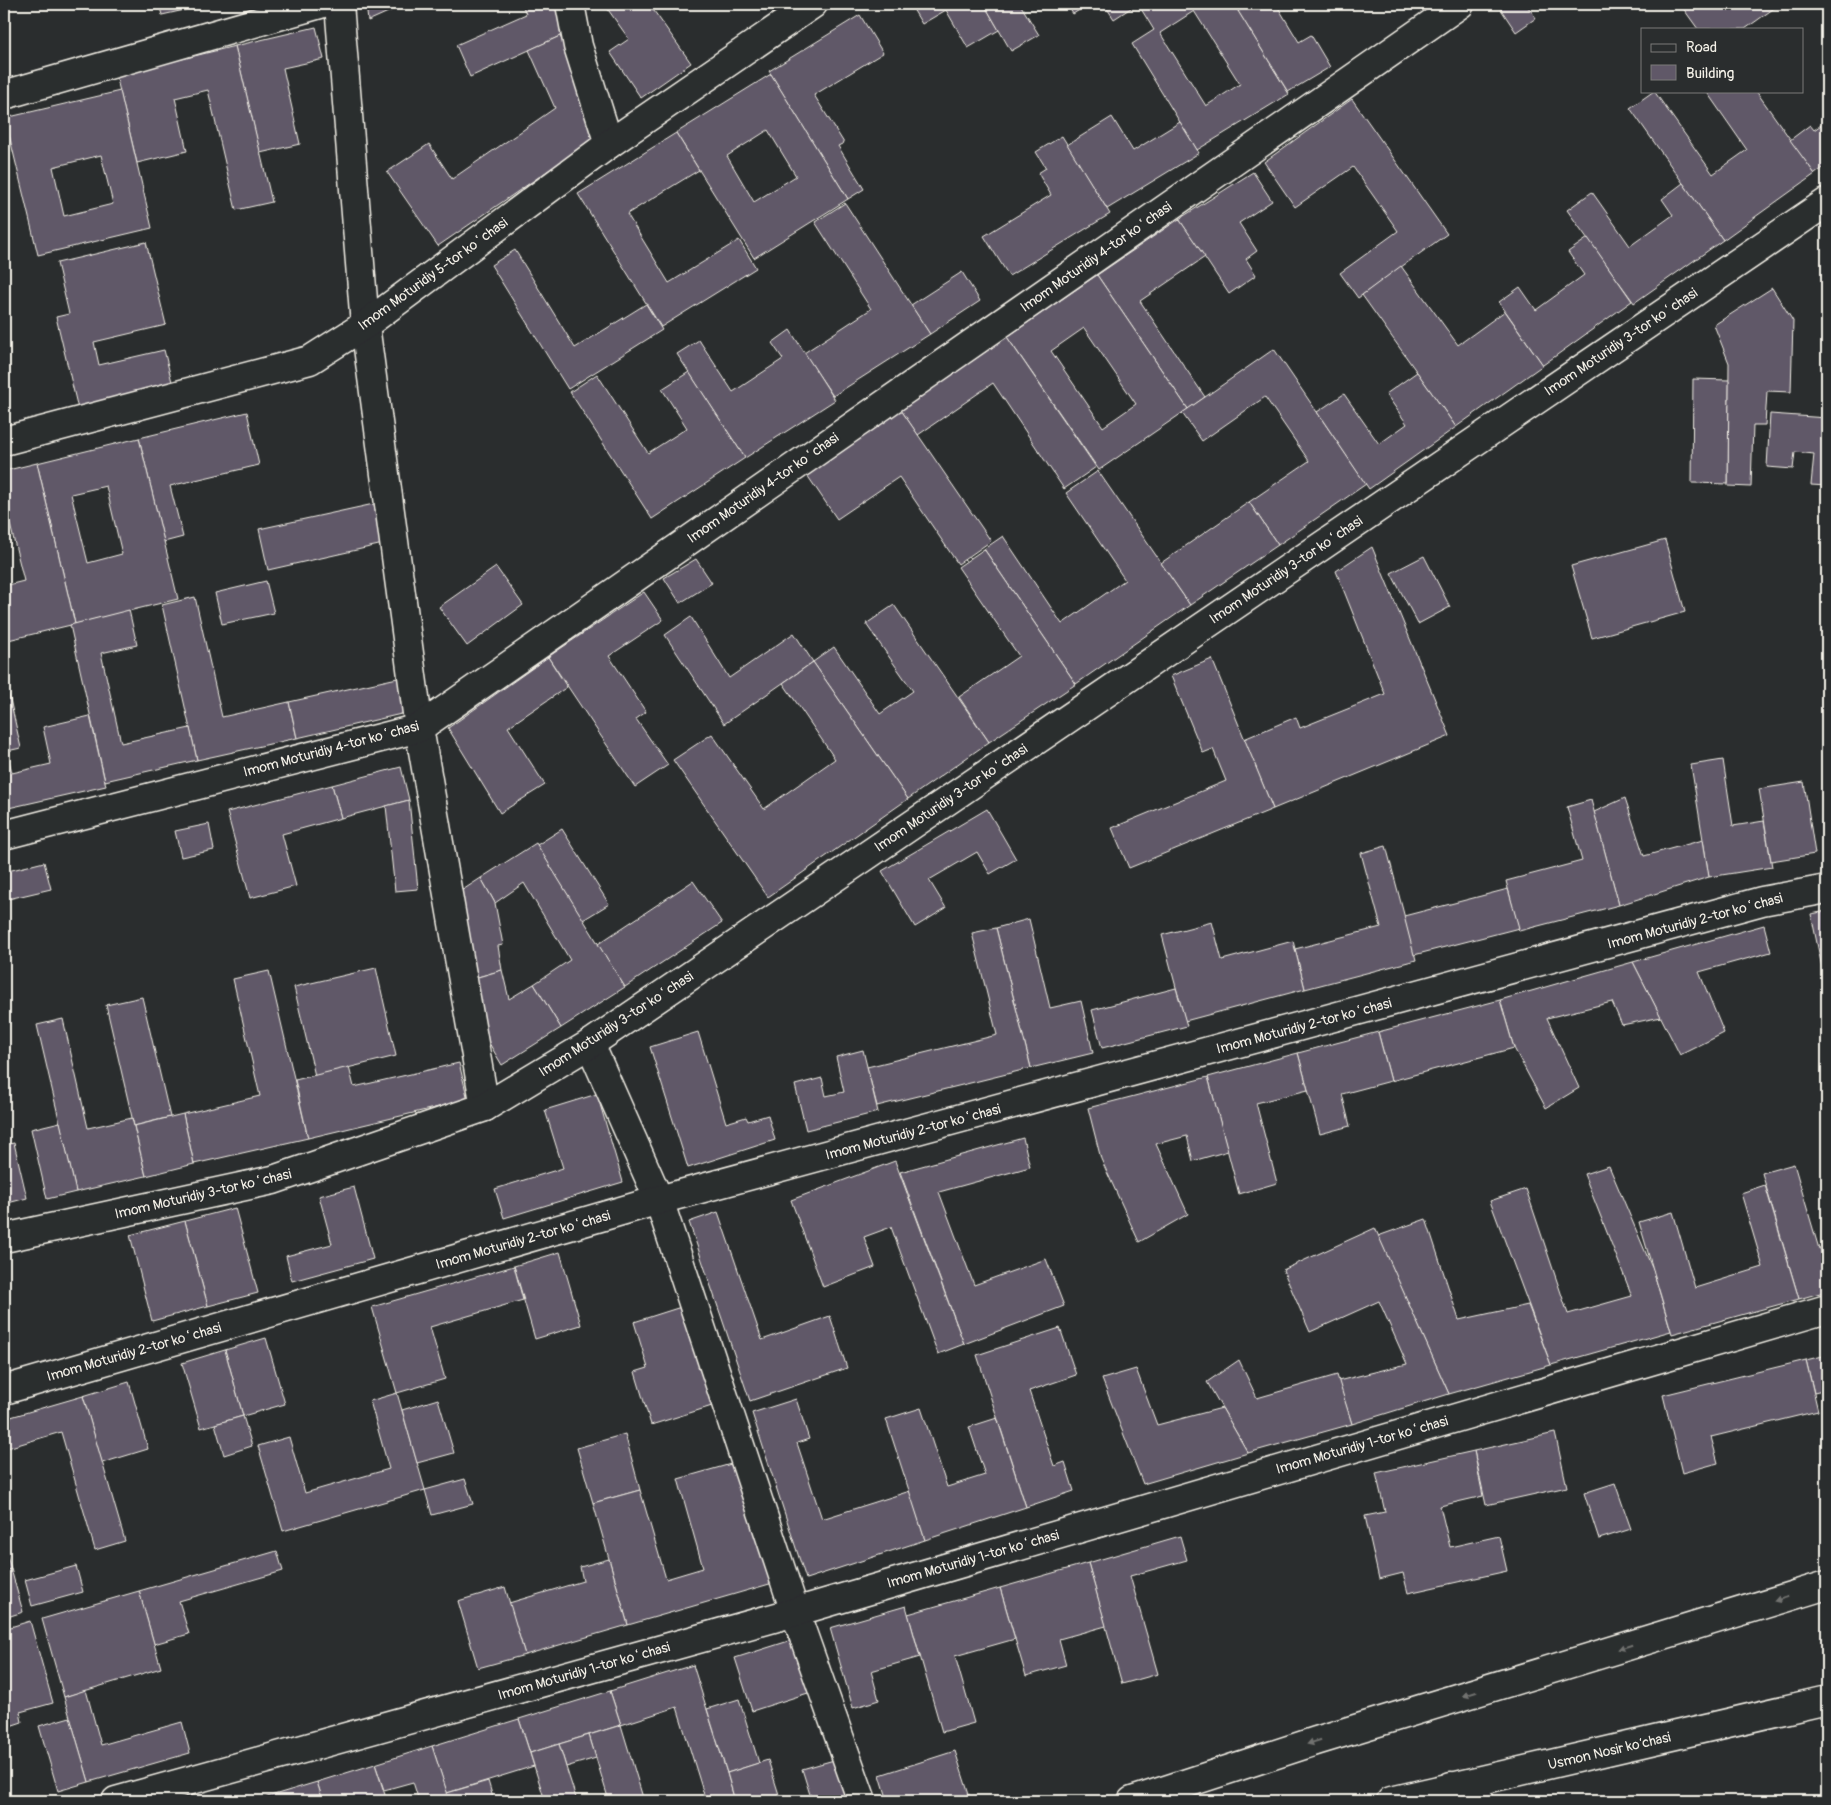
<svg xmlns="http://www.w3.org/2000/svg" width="1831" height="1805" font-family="Pangolin,sans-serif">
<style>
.building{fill:#605868;stroke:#f4f1e8;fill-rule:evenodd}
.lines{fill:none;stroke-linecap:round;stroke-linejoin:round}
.minor-casing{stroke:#f4f1e8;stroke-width:31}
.tertiary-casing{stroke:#f4f1e8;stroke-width:31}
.primary-casing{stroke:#f4f1e8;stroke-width:31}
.minor{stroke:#2a2d2e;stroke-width:28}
.tertiary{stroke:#2a2d2e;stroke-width:28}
.primary{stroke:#2a2d2e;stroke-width:28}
.oneway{fill:#71726f}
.labels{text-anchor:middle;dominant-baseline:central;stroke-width:4;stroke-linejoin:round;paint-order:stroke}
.street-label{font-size:14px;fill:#f4f1e8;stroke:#2a2d2e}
</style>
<rect width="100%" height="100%" fill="#2a2d2e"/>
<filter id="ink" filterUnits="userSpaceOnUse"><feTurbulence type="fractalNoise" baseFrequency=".02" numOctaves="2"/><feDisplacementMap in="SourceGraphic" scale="10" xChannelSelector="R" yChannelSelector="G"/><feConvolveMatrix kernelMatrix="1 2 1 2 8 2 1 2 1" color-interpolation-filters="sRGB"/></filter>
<g filter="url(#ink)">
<g class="building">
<polygon points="159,4 211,4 162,15"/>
<polygon points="366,4 406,4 368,21"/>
<polygon points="522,4 559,4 571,31 470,77 456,45 526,14"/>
<polygon points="604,4 649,4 691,63 641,98 610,52 629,39"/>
<polygon points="910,4 984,4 999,30 968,48 946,10 922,24"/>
<polygon points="984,4 1020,4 1039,35 1011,51"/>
<polygon points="1067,4 1089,4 1073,14"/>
<polygon points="1104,4 1133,4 1134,6 1114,19"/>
<path d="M1138,4h96l55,90 -92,56 -65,-106 22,-14zM1194,11l46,73 -34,22 -46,-73z"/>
<polygon points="1250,4 1276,4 1299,42 1311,35 1330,67 1288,92 1238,11"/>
<polygon points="1501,4 1526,4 1536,18 1516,32 1498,5"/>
<polygon points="1680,4 1717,4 1720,8 1726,4 1780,4 1745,29 1698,29"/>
<polygon points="860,15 883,53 814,95 844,143 838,146 864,189 848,199 769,71"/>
<polygon points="316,27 324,59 283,68 300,144 260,153 235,46"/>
<polygon points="560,36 582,86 593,140 438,246 387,172 429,144 452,179 555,108 529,50"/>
<polygon points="235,46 272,202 236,210 208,90 175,98 187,151 137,163 116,75"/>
<path d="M771,74l77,125 -94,59 -78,-125zM768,130l28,46 -42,26 -27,-46z"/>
<path d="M120,91l32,137 -114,27 -33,-137zM101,155l12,49 -49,12 -11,-49z"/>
<polygon points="1654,91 1713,174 1747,150 1706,91 1756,91 1815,174 1723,240 1630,108"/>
<polygon points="1352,99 1447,234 1358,298 1340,273 1398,231 1353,167 1295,207 1264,162"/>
<polygon points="1112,117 1133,151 1180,122 1199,153 1107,209 1067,145"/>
<polygon points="1827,121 1827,165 1815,174 1790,140 1810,125 1814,130"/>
<polygon points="676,133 699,170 627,214 669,283 739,240 756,268 661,327 578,194"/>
<polygon points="1062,136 1110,214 1009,276 984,236 1051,195 1038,173 1046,168 1036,152"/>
<polygon points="1253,172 1272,201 1239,223 1257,251 1246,259 1256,275 1229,294 1179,219"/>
<polygon points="1683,183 1723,240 1634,303 1567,210 1592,192 1630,246 1673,215 1662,199"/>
<polygon points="845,203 930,334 833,396 804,353 871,309 815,222"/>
<polygon points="1179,219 1205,257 1140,301 1205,397 1188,409 1097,275"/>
<polygon points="1588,238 1632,301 1543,365 1499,302 1520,287 1536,310 1584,275 1568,252"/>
<polygon points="146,242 166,325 94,342 99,365 164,350 173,386 78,409 56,317 69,314 57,263"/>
<polygon points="515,250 575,348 646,304 662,330 568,389 491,265"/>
<polygon points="1401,266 1458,345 1505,311 1543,365 1456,427 1362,295"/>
<polygon points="962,272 980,301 930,334 911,305"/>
<path d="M1097,275l91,134 -89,61 -92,-133zM1084,328l52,76 -33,23 -52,-76z"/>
<polygon points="1772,288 1793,321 1791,392 1767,391 1765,425 1753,425 1751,487 1728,486 1729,363 1714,325"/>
<polygon points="790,330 835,400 745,458 677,354 699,340 733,392 783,359 772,343"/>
<polygon points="1007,337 1096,467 1064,489 993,383 918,435 901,410"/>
<polygon points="1274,349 1366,484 1278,545 1249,502 1309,461 1265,397 1202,441 1182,413"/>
<polygon points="689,372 745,458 652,519 570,392 597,374 648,453 687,428 662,389"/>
<polygon points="1417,372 1456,427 1369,489 1317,412 1344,394 1379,444 1407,424 1386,394"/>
<polygon points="1693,379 1729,380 1728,484 1692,483"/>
<polygon points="901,410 991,541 958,564 899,477 837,519 807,475"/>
<polygon points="247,412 259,465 170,486 183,537 164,542 139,438"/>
<polygon points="1770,414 1827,418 1827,486 1811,485 1814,454 1795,452 1793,469 1767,467"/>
<path d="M139,438l39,161 -103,25 -38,-161zM106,486l16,68 -34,9 -17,-69z"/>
<polygon points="37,463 75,624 4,641 4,586 24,581 6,508 4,509 4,471"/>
<polygon points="1098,471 1190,605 1076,684 984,549 1003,536 1062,624 1125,580 1066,493"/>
<polygon points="383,502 392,542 268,570 259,529"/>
<polygon points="1249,502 1278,545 1190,605 1161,563"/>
<polygon points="1665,540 1685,612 1592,638 1571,566"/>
<polygon points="1372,547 1450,736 1273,809 1244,739 1296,717 1300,728 1385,694 1336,571"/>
<polygon points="984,549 1076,684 989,742 959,697 1019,656 958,567"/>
<polygon points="1424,556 1450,607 1418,624 1391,573"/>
<polygon points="696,559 712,583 680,603 664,578"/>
<polygon points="496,567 523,605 467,646 439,607"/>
<polygon points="266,581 274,613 222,624 215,593"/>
<polygon points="644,592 663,620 609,656 646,712 636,719 668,765 635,787 548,657"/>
<polygon points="195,597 222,717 289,702 297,738 197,760 162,605"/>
<polygon points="894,605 989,742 908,799 813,662 834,647 880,714 913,691 866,624"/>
<polygon points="129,610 137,645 101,653 121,743 190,728 197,760 105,781 70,625"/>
<polygon points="691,617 729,678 794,633 813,662 724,724 665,635"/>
<polygon points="548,657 567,687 508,727 545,785 500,813 448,728"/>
<polygon points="1212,659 1273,809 1129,868 1112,828 1226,781 1213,749 1203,753 1171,676"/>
<polygon points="813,662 908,799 768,897 673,760 712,734 764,809 835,759 783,683"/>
<polygon points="402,677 410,712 297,738 289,702"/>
<polygon points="7,686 21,748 7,751 12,773 51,764 43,727 90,716 106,786 4,809 4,687"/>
<polygon points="1723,760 1733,826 1764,821 1772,867 1709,877 1691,765"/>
<polygon points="401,767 409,800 341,818 332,785"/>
<polygon points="1804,782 1815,854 1771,861 1759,789"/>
<polygon points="332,785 341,818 282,834 296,886 250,898 227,812"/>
<polygon points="1625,798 1644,856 1703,840 1709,877 1619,905 1594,812"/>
<polygon points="409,800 418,889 395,891 386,806"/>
<polygon points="1591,800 1619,905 1519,931 1506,881 1582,861 1567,807"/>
<polygon points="987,809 1016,859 990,874 977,852 929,880 946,908 915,927 882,871"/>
<polygon points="209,824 214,850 181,857 175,831"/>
<polygon points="562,829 609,904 583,920 537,845"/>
<polygon points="536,843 625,987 561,1028 534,984 570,960 524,883 495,903 481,878"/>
<polygon points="1386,846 1416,960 1305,989 1295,949 1381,927 1361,853"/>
<polygon points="44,862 51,889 4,900 4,872"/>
<polygon points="481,878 495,903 503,945 498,946 502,970 471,979 455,895"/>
<polygon points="693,881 722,923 625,987 598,944"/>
<polygon points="1508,889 1519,928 1414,955 1404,916"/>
<polygon points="1827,911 1827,992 1811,914"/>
<polygon points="1029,919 1050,1008 1081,1001 1093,1053 1031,1068 996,928"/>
<polygon points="1212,922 1222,960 1293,941 1305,989 1185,1021 1162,935"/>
<polygon points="1764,925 1771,952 1699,972 1724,1033 1680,1055 1633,962"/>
<polygon points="996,928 1031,1068 877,1106 867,1067 997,1035 972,933"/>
<polygon points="1633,962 1661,1017 1622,1025 1612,1002 1547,1018 1579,1088 1546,1108 1514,1048 1500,1000"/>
<polygon points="376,968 396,1056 315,1076 294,987"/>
<polygon points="502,970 509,999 534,984 561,1028 502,1065 486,1038 471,979"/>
<polygon points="269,971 308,1138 194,1164 183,1114 260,1096 233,979"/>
<polygon points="1176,988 1187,1026 1102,1048 1092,1010"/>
<polygon points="142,997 170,1117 134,1126 106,1005"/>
<polygon points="1500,1000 1514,1048 1391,1081 1378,1032"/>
<polygon points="63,1019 88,1128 132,1118 146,1176 76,1192 37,1025"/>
<polygon points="698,1032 726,1123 746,1117 748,1121 768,1115 775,1140 688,1168 650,1047"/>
<polygon points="1378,1032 1391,1081 1342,1094 1350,1126 1320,1134 1298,1053"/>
<polygon points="863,1050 878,1112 806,1130 795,1085 822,1078 826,1096 844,1092 836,1057"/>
<polygon points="1298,1053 1308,1090 1256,1103 1277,1183 1239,1194 1208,1077"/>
<polygon points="459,1063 468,1100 308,1138 295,1080 349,1067 354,1087"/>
<polygon points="1208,1077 1228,1151 1193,1161 1187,1136 1156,1144 1188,1214 1139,1242 1101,1159 1088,1108"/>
<polygon points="597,1094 623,1182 504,1218 495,1189 563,1168 545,1110"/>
<polygon points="183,1114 194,1164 146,1176 134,1126"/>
<polygon points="60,1122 76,1192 47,1199 31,1129"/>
<polygon points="1023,1138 1030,1167 939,1192 974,1285 1046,1259 1064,1306 964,1344 900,1172"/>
<polygon points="14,1143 27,1198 4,1204 4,1145"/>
<polygon points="895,1161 964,1344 938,1354 891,1227 864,1237 875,1267 823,1287 791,1200"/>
<polygon points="1794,1164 1819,1249 1827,1247 1827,1291 1799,1299 1762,1173"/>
<polygon points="1609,1166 1653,1270 1671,1331 1551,1365 1490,1201 1526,1189 1568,1314 1632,1296 1584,1174"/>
<polygon points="1765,1185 1799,1299 1672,1334 1639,1222 1673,1212 1695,1288 1763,1267 1741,1193"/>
<polygon points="354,1187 373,1259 292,1281 286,1256 332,1244 319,1196"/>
<polygon points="235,1208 258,1293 208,1306 185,1221"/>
<polygon points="718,1212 762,1340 830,1316 847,1368 750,1401 689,1222"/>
<polygon points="1426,1219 1459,1320 1528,1305 1551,1365 1449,1394 1378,1236"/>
<polygon points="185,1221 208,1306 152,1321 130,1235"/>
<polygon points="1375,1228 1449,1394 1352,1424 1338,1381 1407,1364 1379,1301 1310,1332 1283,1270"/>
<polygon points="560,1252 581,1325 535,1339 514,1266"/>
<polygon points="514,1266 523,1300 430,1327 445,1379 397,1393 372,1307"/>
<polygon points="681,1307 712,1406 651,1425 635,1372 648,1368 634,1322"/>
<polygon points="1060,1328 1076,1375 1029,1391 1054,1466 1065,1462 1074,1491 1026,1507 977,1355"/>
<polygon points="266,1338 285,1404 243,1416 225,1350"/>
<polygon points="225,1350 243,1416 201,1428 182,1363"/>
<polygon points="1827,1355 1827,1390 1814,1393 1806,1360"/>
<polygon points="1239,1360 1257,1398 1337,1375 1352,1424 1248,1453 1207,1382"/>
<polygon points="1806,1360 1818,1411 1711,1437 1718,1463 1682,1473 1663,1395"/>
<polygon points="1136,1369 1157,1425 1222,1408 1248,1453 1143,1484 1102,1379"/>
<polygon points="129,1382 148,1449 102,1463 83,1396"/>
<polygon points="397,1393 425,1490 283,1531 258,1446 289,1437 305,1493 389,1469 370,1401"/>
<polygon points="83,1396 125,1541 95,1550 61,1432 4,1449 4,1419"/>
<polygon points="438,1399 454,1453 417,1463 402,1410"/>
<polygon points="796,1399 809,1439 797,1443 822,1519 910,1491 925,1540 806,1579 752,1413"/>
<polygon points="921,1408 947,1487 985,1475 969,1427 997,1418 1026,1507 925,1540 886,1419"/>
<polygon points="243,1416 252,1446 224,1455 215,1424"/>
<polygon points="1555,1433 1567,1487 1486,1505 1474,1451"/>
<polygon points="625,1434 640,1490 593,1503 577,1448"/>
<polygon points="1474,1451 1483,1496 1440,1506 1450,1547 1499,1536 1507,1571 1408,1593 1403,1573 1379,1579 1365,1516 1385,1512 1376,1473"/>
<polygon points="738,1462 773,1583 628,1625 593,1503 640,1490 666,1579 703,1568 678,1479"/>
<polygon points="465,1479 473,1504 432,1515 425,1490"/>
<polygon points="1615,1483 1631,1529 1599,1539 1584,1493"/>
<polygon points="1180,1536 1187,1560 1130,1576 1158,1674 1122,1684 1088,1563"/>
<polygon points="4,1545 11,1569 4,1571"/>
<polygon points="277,1551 283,1571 179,1601 189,1634 154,1644 139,1591"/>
<polygon points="609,1559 628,1625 525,1655 509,1603 583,1581 580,1567"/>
<polygon points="1088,1563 1106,1626 1059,1639 1066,1665 1026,1676 1000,1588"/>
<polygon points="76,1566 83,1592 32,1606 25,1580"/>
<polygon points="11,1569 23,1612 4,1618 4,1571"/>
<polygon points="505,1587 525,1655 478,1668 458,1601"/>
<polygon points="1000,1588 1015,1639 955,1656 974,1723 942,1732 908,1614"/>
<polygon points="139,1591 161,1668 64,1697 42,1619"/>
<polygon points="906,1606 920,1657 871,1671 879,1700 853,1708 830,1628"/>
<polygon points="30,1621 53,1703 20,1712 22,1722 4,1728 4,1629"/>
<polygon points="792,1640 808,1693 752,1711 735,1658"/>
<polygon points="693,1665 727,1773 735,1801 706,1801 677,1707 621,1725 610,1691"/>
<polygon points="86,1690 101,1745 182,1722 190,1753 89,1782 64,1697"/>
<polygon points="610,1691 621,1725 530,1753 519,1719"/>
<polygon points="739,1699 759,1763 727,1773 707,1709"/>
<polygon points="70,1717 89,1782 58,1791 39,1726"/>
<polygon points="519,1719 534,1766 447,1793 432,1746"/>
<polygon points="621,1725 644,1801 609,1801 589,1735"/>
<polygon points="589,1735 596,1758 566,1767 559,1744"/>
<polygon points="559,1744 566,1767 577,1801 545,1801 530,1753"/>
<polygon points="432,1746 450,1801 419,1801 413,1782 384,1790 375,1764"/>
<polygon points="955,1751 971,1801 888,1801 880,1775"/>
<polygon points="768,1760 781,1801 735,1801 727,1773"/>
<polygon points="834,1760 847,1801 812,1801 802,1769"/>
<polygon points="375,1764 387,1801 323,1801 317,1782"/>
<polygon points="488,1781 494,1801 450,1801 447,1793"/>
<polygon points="317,1782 323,1801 254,1801"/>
</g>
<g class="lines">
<g class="minor-casing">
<g id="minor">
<polyline points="339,4 365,325 419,728 485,1107"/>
<polyline points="570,4 578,46 609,144"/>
<polyline points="4,95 320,4"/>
<polyline points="4,441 310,360 365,325 609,144 813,4"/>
<polyline points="4,835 419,728 1460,4"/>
<polyline points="590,1044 659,1200 795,1612 862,1801"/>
<polyline points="4,1238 273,1180 485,1107 590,1044 1827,202"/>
<polyline points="4,1390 659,1200 1762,901 1827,889"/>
<polyline points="116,1801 795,1612 1827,1309"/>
</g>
</g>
<g class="tertiary-casing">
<g id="tertiary">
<polyline points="1451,1786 1480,1801"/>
<polyline points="1132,1801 1316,1741 1827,1585"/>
</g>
</g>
<g class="primary-casing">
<g id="primary">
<path id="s1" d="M1391,1801l436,-101"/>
</g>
</g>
<use href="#minor" class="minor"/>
<use href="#tertiary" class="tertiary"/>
<use href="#primary" class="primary"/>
</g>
<defs><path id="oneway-solid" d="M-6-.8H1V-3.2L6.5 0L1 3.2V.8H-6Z" transform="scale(1.25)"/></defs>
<g class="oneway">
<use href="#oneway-solid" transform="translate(1781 1599) rotate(163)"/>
<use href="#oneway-solid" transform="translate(1625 1647) rotate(163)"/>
<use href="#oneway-solid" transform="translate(1470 1694) rotate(163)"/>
<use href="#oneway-solid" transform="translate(1314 1742) rotate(162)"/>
</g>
</g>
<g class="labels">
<g class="street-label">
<text transform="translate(1096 257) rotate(-35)">Imom Moturidiy 4-tor koʻchasi</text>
<text transform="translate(433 274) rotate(-36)">Imom Moturidiy 5-tor koʻchasi</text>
<text transform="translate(1621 342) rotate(-34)">Imom Moturidiy 3-tor koʻchasi</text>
<text transform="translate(763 488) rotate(-35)">Imom Moturidiy 4-tor koʻchasi</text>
<text transform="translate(1286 570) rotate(-34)">Imom Moturidiy 3-tor koʻchasi</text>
<text transform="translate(331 749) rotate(-15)">Imom Moturidiy 4-tor koʻchasi</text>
<text transform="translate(951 798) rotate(-34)">Imom Moturidiy 3-tor koʻchasi</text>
<text transform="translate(1695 921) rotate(-15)">Imom Moturidiy 2-tor koʻchasi</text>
<text transform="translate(616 1024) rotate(-33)">Imom Moturidiy 3-tor koʻchasi</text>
<text transform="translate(1304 1026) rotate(-15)">Imom Moturidiy 2-tor koʻchasi</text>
<text transform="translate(913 1132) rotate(-15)">Imom Moturidiy 2-tor koʻchasi</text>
<text transform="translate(203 1194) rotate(-13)">Imom Moturidiy 3-tor koʻchasi</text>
<text transform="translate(523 1240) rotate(-16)">Imom Moturidiy 2-tor koʻchasi</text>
<text transform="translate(134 1352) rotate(-16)">Imom Moturidiy 2-tor koʻchasi</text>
<text transform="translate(1362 1445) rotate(-16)">Imom Moturidiy 1-tor koʻchasi</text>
<text transform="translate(973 1559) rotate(-16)">Imom Moturidiy 1-tor koʻchasi</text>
<text transform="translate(584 1671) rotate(-16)">Imom Moturidiy 1-tor koʻchasi</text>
<text stroke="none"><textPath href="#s1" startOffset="224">Usmon Nosir ko‘chasi</textPath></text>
</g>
</g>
<rect width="1831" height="1805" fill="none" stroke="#2a2d2e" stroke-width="20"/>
<rect x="10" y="10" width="1811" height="1785" fill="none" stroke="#f4f1e8" stroke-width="2" filter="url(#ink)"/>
<rect x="1641" y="28" width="162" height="65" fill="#2a2d2e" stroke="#7b7b78"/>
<rect x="1651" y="44" width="25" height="8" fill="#2a2d2e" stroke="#7b7b78"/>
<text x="1686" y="52" font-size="15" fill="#f4f1e8">Road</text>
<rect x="1651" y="65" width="25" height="15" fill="#605868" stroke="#7b7b78"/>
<text x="1686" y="78" font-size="15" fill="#f4f1e8">Building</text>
</svg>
